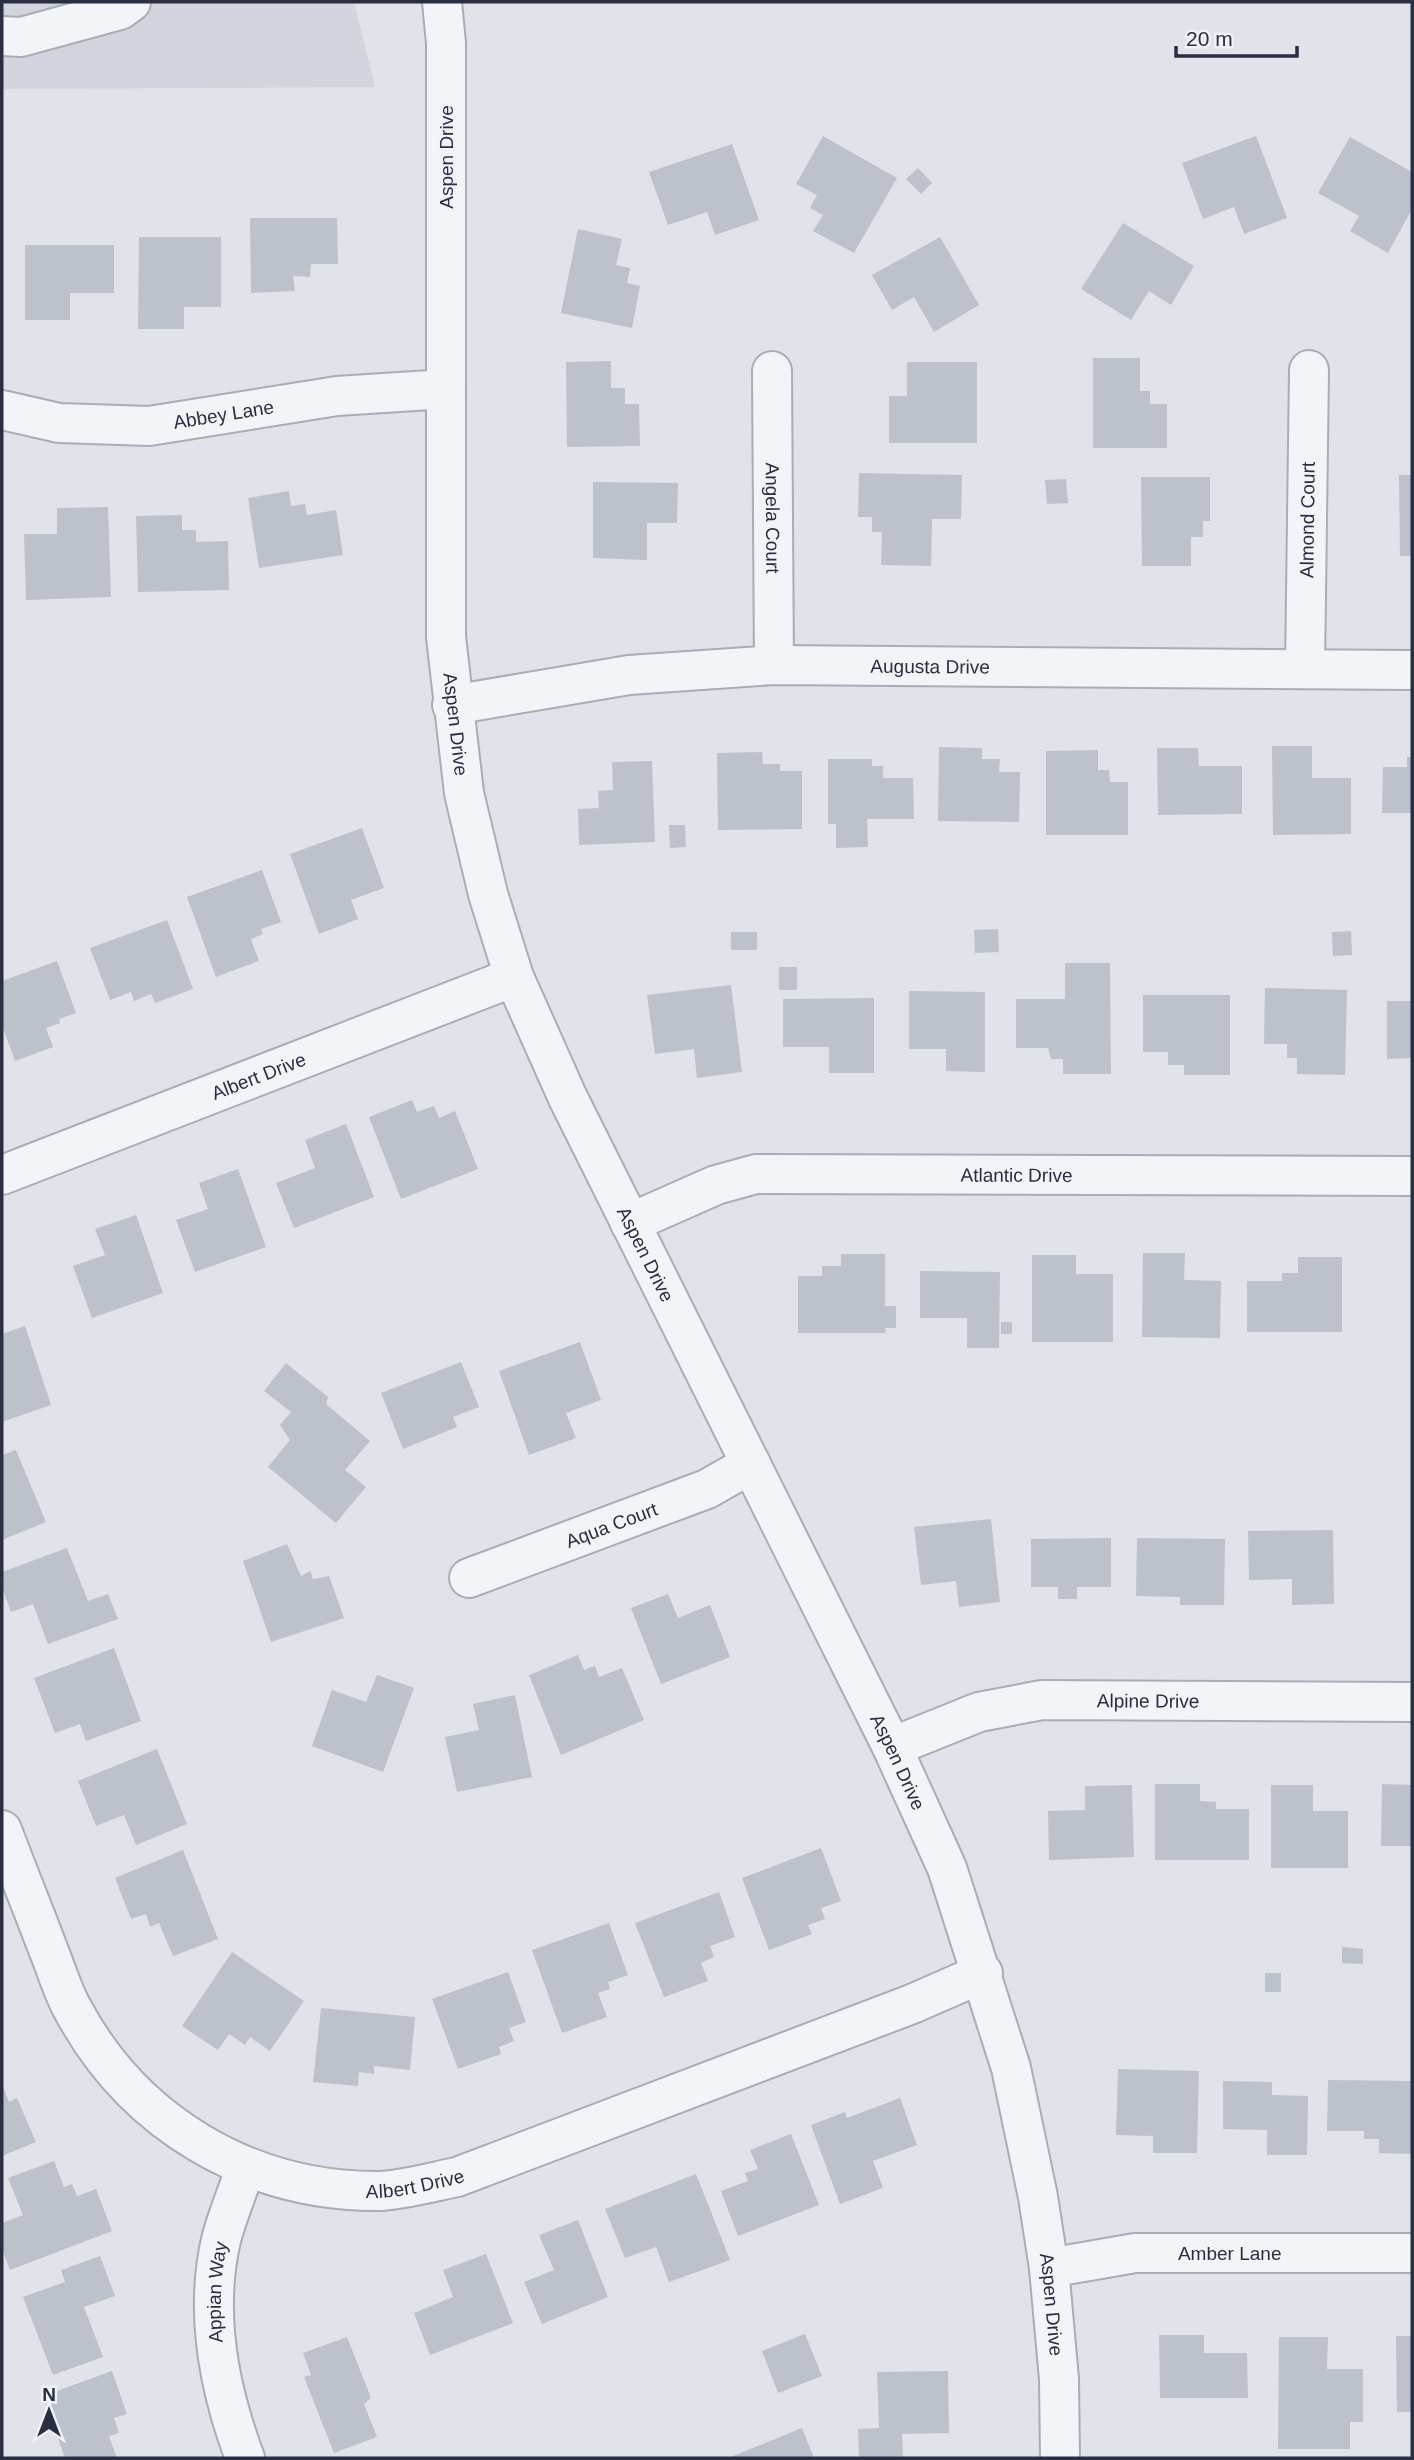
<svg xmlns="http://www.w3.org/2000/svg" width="1414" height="2460" font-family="Helvetica,sans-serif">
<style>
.built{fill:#d2d5dd}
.building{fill:#bdc1cb}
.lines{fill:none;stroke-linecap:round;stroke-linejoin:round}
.minor-casing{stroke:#a9adb6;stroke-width:42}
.minor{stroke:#f2f4f7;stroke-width:38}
.labels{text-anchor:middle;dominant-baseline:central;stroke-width:6;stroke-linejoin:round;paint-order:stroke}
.street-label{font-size:19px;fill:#292f40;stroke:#eff2f6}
</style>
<rect width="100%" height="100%" fill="#e0e3e9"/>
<polygon class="built" points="2,2 354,2 375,87 2,89"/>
<g class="building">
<polygon points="823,136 897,178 854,253 813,231 823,215 810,208 817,195 796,184"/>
<polygon points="1256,136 1287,218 1244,234 1234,207 1203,219 1182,163"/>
<polygon points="1350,137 1412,172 1412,209 1388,253 1350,231 1359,216 1318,193"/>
<polygon points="732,144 759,220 715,235 707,212 668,225 649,172"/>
<polygon points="918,168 932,183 921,194 906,179"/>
<polygon points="250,218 337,218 338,264 311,264 310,277 293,276 295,291 251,293"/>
<polygon points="1123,223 1194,266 1171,305 1149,291 1131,320 1081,289"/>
<polygon points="578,229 622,239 616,265 630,268 627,283 640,286 632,328 561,313"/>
<polygon points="139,237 221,237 221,307 184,307 184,329 138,329"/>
<polygon points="940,237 979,305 934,332 914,297 892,310 872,275"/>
<polygon points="25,245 114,245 114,293 70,293 70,320 25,320"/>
<polygon points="1093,358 1140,358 1140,391 1150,391 1150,404 1167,404 1167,448 1093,448"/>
<polygon points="611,361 611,388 625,388 625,404 639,404 640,446 567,447 566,362"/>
<polygon points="907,362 977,362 977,443 889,443 889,396 907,396"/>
<polygon points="859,473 962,475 961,519 932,519 931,566 881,565 882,532 872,532 872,517 858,517"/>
<polygon points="1399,475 1412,475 1412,556 1400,556"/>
<polygon points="1141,477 1210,477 1210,521 1203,521 1203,537 1191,537 1191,566 1142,566"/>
<polygon points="1066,479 1068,503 1047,504 1045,480"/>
<polygon points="593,482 678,483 677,523 647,523 647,560 593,558"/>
<polygon points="289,491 291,506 305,504 307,515 336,510 343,555 259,568 248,498"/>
<polygon points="108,507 111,597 26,600 24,534 57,534 57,508"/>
<polygon points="182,515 182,530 196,530 196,542 228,541 229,590 138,592 136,516"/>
<polygon points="1272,746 1312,746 1312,778 1351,778 1351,834 1273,835"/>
<polygon points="939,747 982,748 982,759 1000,759 999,772 1020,772 1019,822 938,821"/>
<polygon points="1157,748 1198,748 1199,766 1242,766 1242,814 1158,815"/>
<polygon points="1098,750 1098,770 1109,770 1110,782 1128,782 1128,835 1046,835 1046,751"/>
<polygon points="762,752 763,764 780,764 780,771 802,771 802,829 718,830 717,753"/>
<polygon points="1407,757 1412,757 1412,813 1382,813 1383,767 1407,767"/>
<polygon points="828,759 872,759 872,766 883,766 883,778 913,778 914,819 867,819 868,847 836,848 836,824 828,824"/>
<polygon points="652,761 655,842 579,845 578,809 599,808 598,791 613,790 612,762"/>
<polygon points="669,825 685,825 686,847 670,848"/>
<polygon points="362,828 384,888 351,900 358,919 319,934 290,854"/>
<polygon points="262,870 281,922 261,929 263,934 251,939 259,961 216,977 187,897"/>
<polygon points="167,920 193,989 155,1003 151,994 134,1001 131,992 110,1000 90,948"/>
<polygon points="998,929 999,952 975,953 974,930"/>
<polygon points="1351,931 1352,955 1333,956 1332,932"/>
<rect x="731" y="932" width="26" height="18"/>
<polygon points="57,961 76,1013 59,1019 60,1023 46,1028 53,1047 15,1061 2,1025 2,981"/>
<polygon points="1065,963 1110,963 1111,1074 1063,1074 1063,1059 1051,1059 1048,1048 1016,1048 1016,999 1065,999"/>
<rect x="779" y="967" width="18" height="23"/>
<polygon points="731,985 742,1072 697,1078 694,1049 655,1054 647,995"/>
<polygon points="1265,988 1347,990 1345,1075 1297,1074 1297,1058 1287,1058 1287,1044 1264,1044"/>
<polygon points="909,991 985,992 985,1072 946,1071 946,1049 909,1049"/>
<polygon points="1143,995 1230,995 1230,1075 1184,1075 1184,1065 1168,1065 1168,1052 1143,1052"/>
<polygon points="874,998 874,1073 829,1073 829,1047 783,1047 783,999"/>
<polygon points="1387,1001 1412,1001 1412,1058 1387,1059"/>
<polygon points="412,1100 417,1112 434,1106 439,1118 455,1111 478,1169 401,1199 369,1117"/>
<polygon points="346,1124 374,1197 294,1228 276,1183 315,1168 305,1140"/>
<polygon points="238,1169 266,1247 195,1272 176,1220 208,1209 199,1183"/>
<polygon points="136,1215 163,1293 92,1318 73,1266 105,1255 95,1229"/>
<polygon points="1143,1253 1185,1253 1184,1280 1221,1281 1220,1338 1142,1337"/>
<polygon points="841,1254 885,1254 885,1306 896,1306 896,1328 885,1328 886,1333 798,1333 798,1276 822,1276 822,1266 841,1266"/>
<polygon points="1032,1255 1076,1255 1076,1274 1113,1274 1113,1342 1032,1342"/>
<polygon points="1298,1257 1342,1257 1342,1332 1247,1332 1247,1281 1282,1281 1282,1273 1298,1273"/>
<polygon points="920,1271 1000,1272 999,1348 967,1348 967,1318 920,1318"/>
<rect x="1001" y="1322" width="11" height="12"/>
<polygon points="25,1326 51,1405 2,1422 2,1334"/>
<polygon points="580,1342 601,1400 566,1413 576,1438 529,1455 499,1371"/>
<polygon points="461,1362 479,1407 453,1417 457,1427 403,1449 381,1393"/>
<polygon points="286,1363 328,1397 326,1404 370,1441 345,1470 366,1487 336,1523 268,1467 290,1440 280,1425 291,1412 264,1391"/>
<polygon points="16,1450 46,1522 2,1540 2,1455"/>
<polygon points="991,1519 1000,1602 959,1607 956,1581 921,1585 914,1527"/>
<polygon points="1333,1530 1334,1604 1292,1605 1292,1579 1249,1580 1248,1531"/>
<polygon points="1111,1538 1111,1587 1077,1587 1077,1599 1058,1599 1058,1587 1031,1587 1031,1539"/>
<polygon points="1137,1538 1225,1539 1224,1605 1180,1605 1180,1597 1136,1596"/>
<polygon points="287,1544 301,1576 310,1571 313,1579 329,1576 344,1618 271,1642 243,1561"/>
<polygon points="67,1548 88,1601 108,1594 118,1619 48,1644 33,1604 11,1612 2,1587 2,1572"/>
<polygon points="668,1594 678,1618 710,1605 730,1657 661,1684 631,1608"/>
<polygon points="114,1648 141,1721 86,1741 80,1724 55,1733 34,1678"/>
<polygon points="578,1655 584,1670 595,1666 599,1677 622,1668 644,1720 561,1755 529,1675"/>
<polygon points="377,1675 414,1688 383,1772 312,1746 332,1690 366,1702"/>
<polygon points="515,1695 532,1777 457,1792 445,1737 479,1730 473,1704"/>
<polygon points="157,1749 187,1824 136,1845 124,1815 96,1826 78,1781"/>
<polygon points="1155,1784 1200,1784 1200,1801 1216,1802 1216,1809 1249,1809 1249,1860 1155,1860"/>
<polygon points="1382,1784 1412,1785 1412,1846 1381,1846"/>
<polygon points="1132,1785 1134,1857 1049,1860 1048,1811 1085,1810 1085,1786"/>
<polygon points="1271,1785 1313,1785 1313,1811 1348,1811 1348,1868 1271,1868"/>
<polygon points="821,1848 841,1901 821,1908 825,1919 808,1925 812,1934 769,1950 742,1878"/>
<polygon points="183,1850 218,1939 173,1956 159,1923 150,1927 146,1914 131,1919 115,1878"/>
<polygon points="719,1892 735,1937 710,1946 714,1957 701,1963 708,1981 664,1997 635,1923"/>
<polygon points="609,1923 628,1975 608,1982 610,1989 598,1993 607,2017 562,2033 532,1950"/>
<polygon points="1342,1947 1363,1949 1363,1964 1342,1963"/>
<polygon points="232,1952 304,2001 270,2051 250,2037 245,2045 229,2034 218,2050 182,2026"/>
<polygon points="508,1972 526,2022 509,2028 514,2041 499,2047 501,2054 458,2069 432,1999"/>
<rect x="1265" y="1973" width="16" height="19"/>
<polygon points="321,2008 415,2017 410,2070 374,2066 374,2074 359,2072 358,2086 313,2082"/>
<polygon points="1118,2069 1199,2071 1197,2153 1153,2153 1153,2136 1116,2135"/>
<polygon points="1328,2080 1412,2081 1412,2154 1379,2153 1379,2139 1364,2139 1364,2131 1327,2131"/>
<polygon points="1223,2081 1272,2082 1272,2095 1308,2096 1307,2155 1267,2155 1267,2130 1223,2129"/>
<polygon points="2,2084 9,2102 17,2098 36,2142 2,2156"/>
<polygon points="900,2098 917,2145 873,2161 883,2188 840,2204 811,2125 845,2112 847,2118"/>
<polygon points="791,2134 819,2205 738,2236 721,2191 748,2181 745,2173 758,2169 750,2150"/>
<polygon points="54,2161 64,2187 72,2184 77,2196 96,2189 112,2231 10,2270 2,2248 2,2223 23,2215 8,2178"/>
<polygon points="696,2174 730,2260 669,2282 656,2247 625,2258 605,2209"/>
<polygon points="578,2220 608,2297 542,2324 524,2282 554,2270 539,2235"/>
<polygon points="486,2254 513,2323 430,2355 414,2313 453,2297 443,2270"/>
<polygon points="100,2256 115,2296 84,2307 103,2357 53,2375 23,2297 65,2282 61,2270"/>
<polygon points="805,2334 822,2376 778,2393 762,2351"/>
<polygon points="1159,2335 1204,2335 1204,2353 1247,2353 1248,2398 1160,2398"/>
<polygon points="1396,2336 1412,2336 1412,2412 1397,2412"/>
<polygon points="347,2337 371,2398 364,2404 377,2437 334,2453 304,2377 311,2375 303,2353"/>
<polygon points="1279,2337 1328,2337 1327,2369 1363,2369 1363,2422 1350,2422 1350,2449 1278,2449"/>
<polygon points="112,2371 127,2414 114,2418 119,2433 109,2436 117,2458 65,2458 43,2396"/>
<polygon points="948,2371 949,2433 902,2434 903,2458 859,2458 858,2429 879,2428 877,2372"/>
<polygon points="802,2428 814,2458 728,2458"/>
</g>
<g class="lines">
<g class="minor-casing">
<g id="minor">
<path id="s1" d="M442,2l4,41v594l18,156 24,101 26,83 54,121 324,649 55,121 64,200 27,129 11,71 10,111 1,79"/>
<polyline points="2,36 21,37 120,10 131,2"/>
<path id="s2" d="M772,371l2,294"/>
<path id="s3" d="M2,410l57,13 90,3 188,-30 109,-7"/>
<path id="s4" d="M1305,669l4,-299"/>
<path id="s5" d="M452,705l177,-30 145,-10 638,5"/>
<path id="s6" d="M2,1175l512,-198"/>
<path id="s7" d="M630,1223l86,-38 40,-11 656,2"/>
<path id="s8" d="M469,1578l238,-89 44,-25"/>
<path id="s9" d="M892,1747l87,-35 63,-12 370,2"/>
<path id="s10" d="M2,1830c15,40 31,79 46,119 8,19 14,41 24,59 61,115 177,184 307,183 25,-1 53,-9 78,-14l455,-173 71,-31"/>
<path id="s11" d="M1049,2268l86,-15h277"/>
<path id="s12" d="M245,2458c-26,-69 -41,-144 -24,-218 6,-24 17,-48 24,-72"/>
</g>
</g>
<use href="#minor" class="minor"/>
</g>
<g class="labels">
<g class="street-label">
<text transform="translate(446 157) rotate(-90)">Aspen Drive</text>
<text stroke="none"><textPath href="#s3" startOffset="224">Abbey Lane</textPath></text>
<text stroke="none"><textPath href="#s2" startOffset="147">Angela Court</textPath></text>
<text stroke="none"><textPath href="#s4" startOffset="149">Almond Court</textPath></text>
<text stroke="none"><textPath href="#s5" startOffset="481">Augusta Drive</textPath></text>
<text stroke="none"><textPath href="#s1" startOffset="723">Aspen Drive</textPath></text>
<text stroke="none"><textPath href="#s6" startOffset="275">Albert Drive</textPath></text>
<text stroke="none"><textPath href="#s7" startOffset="396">Atlantic Drive</textPath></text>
<text stroke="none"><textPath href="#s1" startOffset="1290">Aspen Drive</textPath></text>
<text stroke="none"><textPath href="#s8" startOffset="152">Aqua Court</textPath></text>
<text stroke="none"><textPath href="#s9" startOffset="264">Alpine Drive</textPath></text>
<text stroke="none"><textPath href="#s1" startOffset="1857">Aspen Drive</textPath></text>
<text stroke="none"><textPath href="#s10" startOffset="604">Albert Drive</textPath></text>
<text stroke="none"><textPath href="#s11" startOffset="182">Amber Lane</textPath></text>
<text stroke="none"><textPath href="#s12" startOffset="170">Appian Way</textPath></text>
<text stroke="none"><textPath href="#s1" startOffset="2424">Aspen Drive</textPath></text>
</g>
</g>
<rect width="1414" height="2460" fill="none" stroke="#292f40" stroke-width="7"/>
<g transform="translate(49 2411)" stroke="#eff2f6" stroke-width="5" paint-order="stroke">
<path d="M0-5L12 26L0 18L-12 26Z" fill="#292f40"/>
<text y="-10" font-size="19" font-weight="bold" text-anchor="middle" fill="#292f40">N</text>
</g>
<path d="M1176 46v10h121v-10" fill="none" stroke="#292f40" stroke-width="3.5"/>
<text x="1186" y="46" font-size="21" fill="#292f40" stroke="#eff2f6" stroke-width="5" paint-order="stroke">20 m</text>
</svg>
